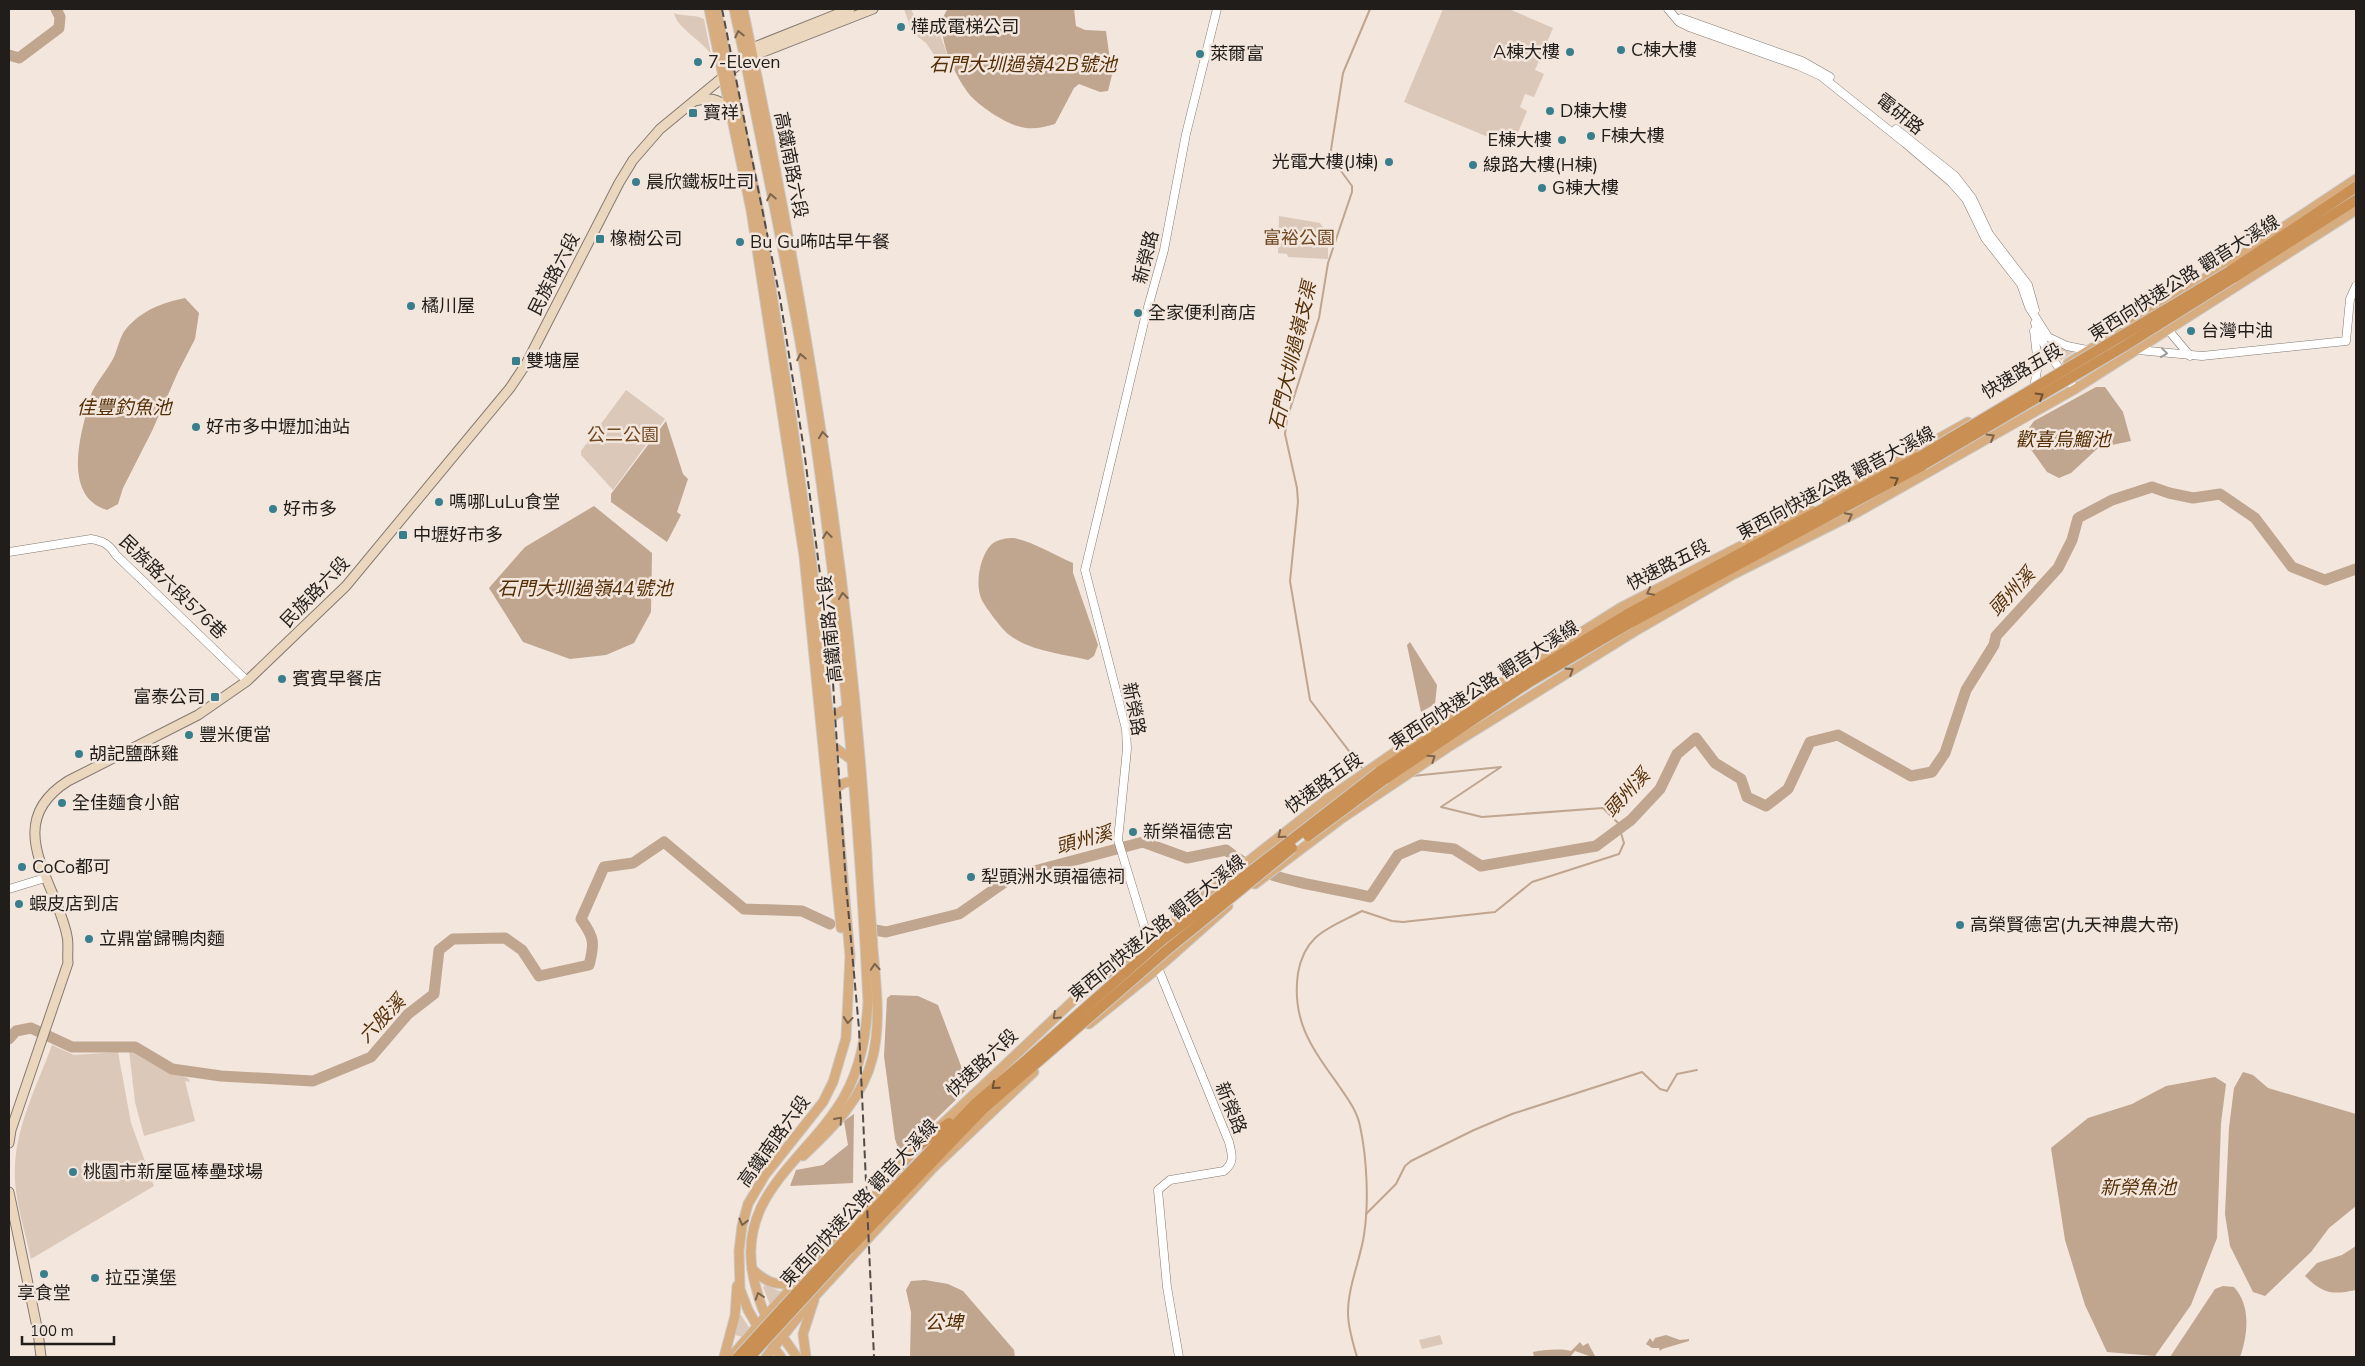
<svg xmlns="http://www.w3.org/2000/svg" width="2365" height="1366" font-family="'Nunito Sans','Noto Sans TC',sans-serif">
<style>
.green{fill:#dbc8b9}
.water{fill:#c0a58f}
.lines{fill:none;stroke-linecap:round;stroke-linejoin:round}
.stream{stroke:#c0a58f;stroke-width:2}
.river{stroke:#c0a58f;stroke-width:11}
.tertiary-casing{stroke:#847a71;stroke-width:9}
.secondary-casing{stroke:#847a71;stroke-width:11}
.primary-casing{stroke:#cac9c8;stroke-width:11}
.trunk-casing{stroke:#cac9c8;stroke-width:12}
.tertiary{stroke:#fff;stroke-width:8}
.secondary{stroke:#ebd6be;stroke-width:9}
.primary{stroke:#d7ac7e;stroke-width:9}
.trunk{stroke:#ca9053;stroke-width:10}
.rail{stroke:#524c48;stroke-width:2;stroke-dasharray:8 4;stroke-linecap:butt}
.trunk-bridge-casing{stroke:#cac9c8;stroke-width:12;stroke-linecap:butt}
.trunk-bridge{stroke:#ca9053;stroke-width:10}
.oneway{stroke:#7c644c}
.oneway2{stroke:#9b9998}
.oneway3{stroke:#6d5134}
.poi-dot{fill:#397e8c;stroke:#f2e6dd;stroke-width:2}
.labels{text-anchor:middle;dominant-baseline:central;stroke-width:5;stroke-linejoin:round;paint-order:stroke}
.poi-label{font-size:18px;fill:#211d1a;stroke:#f2e6dd;text-anchor:start}
.street-label{font-size:18px;fill:#211d1a;stroke:#f2e6dd}
.park-label{font-size:18px;fill:#714a24;stroke:#f2e6dd}
.water-label{font-size:19px;font-style:italic;fill:#542f05;stroke:#f2e6dd}
</style>
<rect width="100%" height="100%" fill="#f2e6dd"/>
<g class="green">
<polygon points="904,9 911,9 918,24 925,24 939,32 952,67 944,69 926,43 912,32"/>
<polygon points="1443,9 1509,9 1553,28 1535,70 1544,74 1534,97 1525,94 1520,107 1527,111 1512,147 1404,102"/>
<path d="M674,13c10,4 21,1 30,6l7,35c-11,-15 -34,-26 -37,-41z"/>
<polygon points="1279,216 1320,223 1328,234 1328,259 1288,257 1287,254 1278,253"/>
<polygon points="2043,336 2063,349 2074,352 2061,360"/>
<polygon points="626,390 665,419 613,490 581,455 581,451"/>
<path d="M52,1045l22,10 44,-3 13,71 23,63 -123,73c-6,-29 -18,-63 -16,-94 2,-41 23,-82 37,-120z"/>
<polygon points="129,1050 141,1052 189,1079 190,1082 185,1081 195,1121 144,1136 135,1102"/>
<polygon points="765,1285 782,1292 770,1305 763,1287"/>
<polygon points="741,1315 750,1329 743,1337 735,1335 739,1317"/>
<polygon points="1440,1335 1443,1344 1422,1349 1419,1340"/>
</g>
<g class="water">
<path d="M948,9h126l2,17 9,4 21,1 6,44 -4,16 -8,1 -21,-8 -5,4 -19,36c-10,3 -23,6 -34,3 -15,-3 -42,-21 -52,-33 -14,-18 -38,-66 -21,-85z"/>
<path d="M185,298l14,15 -4,26 -17,33 -26,59 -29,57 -5,16 -11,6c-39,-12 -30,-61 -22,-92 2,-8 4,-18 7,-26 6,-12 16,-23 22,-35 4,-9 6,-21 12,-28 16,-19 36,-26 59,-31z"/>
<polygon points="2096,387 2105,387 2123,412 2131,441 2098,448 2071,473 2059,478 2047,472 2027,444 2029,428 2034,421"/>
<polygon points="666,421 683,474 688,479 677,512 681,515 667,542 611,502 611,494"/>
<polygon points="594,506 652,553 651,612 634,643 606,655 570,659 523,642 489,588 525,547"/>
<path d="M1014,538c20,4 40,17 59,25v10l25,72 -4,11 -6,4c-25,-6 -59,-9 -80,-26 -6,-5 -24,-28 -27,-36 -6,-15 -1,-43 11,-54 6,-5 15,-6 22,-6z"/>
<polygon points="1410,642 1437,685 1435,704 1421,712 1407,645"/>
<polygon points="891,995 918,996 938,1005 969,1087 900,1154 895,1139 884,1056 887,998"/>
<polygon points="2243,1072 2253,1075 2268,1088 2356,1114 2356,1206 2329,1228 2311,1252 2265,1296 2253,1292 2230,1246 2225,1214 2229,1128 2234,1088"/>
<polygon points="2215,1077 2226,1084 2221,1123 2217,1238 2191,1305 2155,1356 2107,1352 2085,1305 2065,1240 2051,1148 2088,1118 2132,1104 2166,1086"/>
<polygon points="854,1114 853,1183 790,1186 796,1170 823,1165 848,1145 844,1121"/>
<path d="M2356,1246v44c-24,5 -33,4 -51,-14l12,-13 25,-8z"/>
<polygon points="925,1280 948,1284 963,1291 1014,1350 1015,1357 910,1357 911,1312 906,1290 911,1281"/>
<path d="M2223,1286l11,1c17,19 14,47 6,70h-70l45,-68z"/>
<polygon points="1666,1335 1680,1340 1689,1339 1689,1341 1662,1349 1660,1351 1659,1348 1652,1348 1646,1344 1650,1338 1653,1342 1655,1338"/>
<path d="M1580,1342l3,4 5,-3 7,13 -3,1 -17,-6 -5,6h-36l-1,-5c10,-2 26,-4 38,-1z"/>
</g>
<g class="lines">
<g class="stream">
<polyline points="1362,768 1310,700 1290,581 1298,502 1297,488 1285,434 1287,419 1319,318 1328,263 1352,192 1352,186 1330,156 1343,73 1370,9"/>
<polyline points="1366,1214 1396,1184 1405,1166 1411,1161 1474,1130 1512,1114 1642,1072 1660,1089 1667,1091 1677,1074 1697,1070"/>
<path d="M1357,1357c-4,-14 -9,-29 -9,-44 0,-27 12,-52 16,-78 5,-32 3,-77 -4,-109 -3,-15 -12,-27 -21,-40 -26,-37 -48,-64 -41,-113 7,-40 32,-45 64,-62l30,10 11,1 92,-10 37,-30 87,-28 5,-11 -6,-20 -15,-15 -121,9 -41,-10 60,-40 -89,9"/>
</g>
<g class="river">
<polyline points="9,55 19,58 59,28 60,17 56,9"/>
<path d="M875,930l11,2 73,-18 53,-37 131,-35 44,16 39,-8c39,33 97,35 144,47l28,-42 23,-10 33,4 27,17 115,-20 35,-26 29,-31 17,-35 19,-16 19,25 26,16 6,18 19,9 22,-17 22,-47 28,-7 73,41 21,-4 13,-19 21,-63 28,-45 2,-9 62,-68 14,-28 6,-22 34,-18 40,-13 17,6 24,5 27,-4 35,24 37,49 33,13 31,-11"/>
<path d="M9,1039l7,-8 15,-3 41,19h63l37,22 49,7 92,5 58,-24 37,-43 26,-20 5,-44 14,-11 52,-1 17,12 17,26 50,-11c6,-22 5,-28 -8,-46l23,-52 29,-4 31,-21 80,67 58,2 28,13"/>
</g>
<g class="tertiary-casing">
<g id="tertiary">
<polyline points="1668,9 1679,22 1689,27 1799,66 1821,76 1905,143 1951,182 1966,199 1985,238 2021,284 2029,307 2048,337 2067,346 2087,350"/>
<polyline points="1681,18 1802,61 1830,77"/>
<polyline points="1896,129 1955,176 1972,198 1989,234 2028,285 2035,310"/>
<path d="M2035,323c8,25 24,46 40,66"/>
<polyline points="2165,326 2190,356"/>
<polyline points="2034,331 2038,364 2035,382"/>
<polyline points="2138,350 2202,356 2346,341 2350,299 2356,286"/>
<path d="M9,552l82,-13c12,2 18,5 25,16l131,126"/>
<polyline points="9,889 45,878"/>
<polyline points="1150,945 1118,840 1127,749 1126,729 1085,570 1145,318 1164,250 1186,134 1217,9"/>
<path d="M1156,963l73,179c3,13 6,20 -5,29l-54,9 -12,10 9,97 12,70"/>
</g>
</g>
<g class="secondary-casing">
<g id="secondary">
<polyline points="748,53 752,48 850,9"/>
<path d="M695,101c14,-4 23,-3 34,8"/>
<path d="M9,1143l2,-13 57,-167c-1,-8 1,-19 -1,-27 -11,-55 -67,-112 1,-155l130,-66 49,-34 99,-95 164,-198 16,-24 93,-181 14,-23 27,-31 85,-70 128,-50"/>
<polyline points="9,1192 38,1332 41,1357"/>
</g>
</g>
<g class="primary-casing">
<g id="primary">
<polyline points="709,9 751,210 804,556 841,928"/>
<polyline points="716,9 759,212 792,421 812,565 829,719 850,956 846,1038 833,1082 823,1102 765,1175 748,1204 742,1226 739,1251 740,1289 748,1310 759,1329"/>
<path d="M734,9l11,50c20,106 44,212 61,319 32,207 52,415 62,624 -2,33 -7,65 -24,95 -37,64 -112,99 -89,187 3,10 6,26 13,35"/>
<path d="M743,9c59,279 107,560 124,845 1,32 4,63 6,95 3,35 8,72 0,107 -10,42 -39,71 -70,100"/>
<polyline points="2068,363 2231,262 2356,179"/>
<polyline points="1827,501 1968,422"/>
<polyline points="826,720 847,708"/>
<polyline points="830,744 856,763"/>
<path d="M836,789c5,-5 11,-9 18,-6"/>
<polyline points="1255,884 1341,819 1450,746 1637,630 1732,575 1858,512 2075,389 2356,210"/>
<polyline points="1089,1024 1157,969 1228,906"/>
<polyline points="940,1126 1076,998 1327,799 1437,723 1620,608 1811,510"/>
<path d="M752,1269c15,14 21,15 42,16"/>
<polyline points="780,1333 797,1357"/>
<polyline points="770,1343 781,1357"/>
<polyline points="724,1357 735,1316 737,1286"/>
<polyline points="731,1357 766,1316 921,1143"/>
<polyline points="766,1357 816,1295 933,1168 1034,1072"/>
<polyline points="806,1357 803,1334 814,1300"/>
</g>
</g>
<g class="trunk-casing">
<g id="trunk">
<polyline points="2230,271 2356,187"/>
<polyline points="2233,278 2356,200"/>
<polyline points="1379,772 1522,678 1626,615 1919,457"/>
<polyline points="1385,779 1528,683 1630,623 1923,465"/>
<polyline points="917,1147 949,1123"/>
<polyline points="842,1243 976,1103 1032,1055"/>
<polyline points="849,1249 983,1109 1039,1061"/>
</g>
</g>
<use href="#tertiary" class="tertiary"/>
<use href="#secondary" class="secondary"/>
<use href="#primary" class="primary"/>
<use href="#trunk" class="trunk"/>
<polyline class="rail" points="722,9 780,298 804,450 832,667 846,885 859,1029 874,1357"/>
<g class="trunk-bridge-casing">
<g id="trunk-bridge">
<polyline points="1919,457 2230,271"/>
<polyline points="1923,465 2123,347 2233,278"/>
<polyline points="1308,836 1385,779"/>
<polyline points="1032,1055 1161,941 1379,772"/>
<polyline points="1039,1061 1167,950 1292,848"/>
<polyline points="738,1357 842,1243"/>
<polyline points="750,1357 849,1249"/>
</g>
</g>
<use href="#trunk-bridge" class="trunk-bridge"/>
</g>
<defs><path id="oneway-chevron" d="M-2-3.5L2.5 0L-2 3.5" fill="none" stroke-width="1.6" stroke-linecap="round" stroke-linejoin="round" transform="scale(1.25)"/></defs>
<g class="oneway">
<use href="#oneway-chevron" transform="translate(739 34) rotate(-103)"/>
<use href="#oneway-chevron" transform="translate(771 197) rotate(-101)"/>
<use href="#oneway-chevron" transform="translate(801 357) rotate(-101)"/>
<use href="#oneway-chevron" transform="translate(823 435) rotate(-98)"/>
<use href="#oneway-chevron" transform="translate(1991 437) rotate(-30)"/>
<use href="#oneway-chevron" transform="translate(1849 516) rotate(-27)"/>
<use href="#oneway-chevron" transform="translate(827 535) rotate(-97)"/>
<use href="#oneway-chevron" transform="translate(1650 592) rotate(153)"/>
<use href="#oneway-chevron" transform="translate(843 596) rotate(-96)"/>
<use href="#oneway-chevron" transform="translate(1570 671) rotate(-32)"/>
<use href="#oneway-chevron" transform="translate(1432 758) rotate(-34)"/>
<use href="#oneway-chevron" transform="translate(1281 835) rotate(141)"/>
<use href="#oneway-chevron" transform="translate(875 967) rotate(-94)"/>
<use href="#oneway-chevron" transform="translate(1056 1016) rotate(137)"/>
<use href="#oneway-chevron" transform="translate(848 1020) rotate(95)"/>
<use href="#oneway-chevron" transform="translate(839 1120) rotate(-49)"/>
<use href="#oneway-chevron" transform="translate(743 1222) rotate(104)"/>
<use href="#oneway-chevron" transform="translate(759 1296) rotate(-108)"/>
</g>
<use class="oneway2" href="#oneway-chevron" transform="translate(2164 353) rotate(7)"/>
<g class="oneway3">
<use href="#oneway-chevron" transform="translate(2040 396) rotate(-31)"/>
<use href="#oneway-chevron" transform="translate(1895 480) rotate(-29)"/>
<use href="#oneway-chevron" transform="translate(995 1086) rotate(139)"/>
</g>
<g class="poi-dot">
<circle cx="901" cy="27" r="5"/>
<circle cx="1621" cy="50" r="5"/>
<circle cx="1570" cy="52" r="5"/>
<circle cx="1200" cy="54" r="5"/>
<circle cx="698" cy="62" r="5"/>
<circle cx="1550" cy="111" r="5"/>
<rect x="688" y="108" width="10" height="10" rx="2.5"/>
<circle cx="1591" cy="136" r="5"/>
<circle cx="1562" cy="140" r="5"/>
<circle cx="1389" cy="162" r="5"/>
<circle cx="1473" cy="165" r="5"/>
<circle cx="636" cy="182" r="5"/>
<circle cx="1542" cy="188" r="5"/>
<rect x="595" y="234" width="10" height="10" rx="2.5"/>
<circle cx="740" cy="242" r="5"/>
<circle cx="411" cy="306" r="5"/>
<circle cx="1138" cy="313" r="5"/>
<circle cx="2191" cy="331" r="5"/>
<rect x="511" y="356" width="10" height="10" rx="2.5"/>
<circle cx="196" cy="427" r="5"/>
<circle cx="439" cy="502" r="5"/>
<circle cx="273" cy="509" r="5"/>
<rect x="398" y="530" width="10" height="10" rx="2.5"/>
<circle cx="282" cy="679" r="5"/>
<rect x="210" y="692" width="10" height="10" rx="2.5"/>
<circle cx="189" cy="735" r="5"/>
<circle cx="79" cy="754" r="5"/>
<circle cx="62" cy="803" r="5"/>
<circle cx="1133" cy="832" r="5"/>
<circle cx="22" cy="867" r="5"/>
<circle cx="971" cy="877" r="5"/>
<circle cx="19" cy="904" r="5"/>
<circle cx="1960" cy="925" r="5"/>
<circle cx="89" cy="939" r="5"/>
<circle cx="73" cy="1172" r="5"/>
<circle cx="44" cy="1274" r="5"/>
<circle cx="95" cy="1278" r="5"/>
</g>
<g class="labels">
<g class="poi-label">
<text x="911" y="27">樺成電梯公司</text>
<text x="1631" y="50">C棟大樓</text>
<text x="1560" y="52" text-anchor="end">A棟大樓</text>
<text x="1210" y="54">萊爾富</text>
<text x="708" y="62">7-Eleven</text>
<text x="1560" y="111">D棟大樓</text>
<text x="703" y="113">寶祥</text>
<text x="1601" y="136">F棟大樓</text>
<text x="1552" y="140" text-anchor="end">E棟大樓</text>
<text x="1379" y="162" text-anchor="end">光電大樓(J棟)</text>
<text x="1483" y="165">線路大樓(H棟)</text>
<text x="646" y="182">晨欣鐵板吐司</text>
<text x="1552" y="188">G棟大樓</text>
<text x="610" y="239">橡樹公司</text>
<text x="750" y="242">Bu Gu咘咕早午餐</text>
<text x="421" y="306">橘川屋</text>
<text x="1148" y="313">全家便利商店</text>
<text x="2201" y="331">台灣中油</text>
<text x="526" y="361">雙塘屋</text>
<text x="206" y="427">好市多中壢加油站</text>
<text x="449" y="502">嗎哪LuLu食堂</text>
<text x="283" y="509">好市多</text>
<text x="413" y="535">中壢好市多</text>
<text x="292" y="679">賓賓早餐店</text>
<text x="205" y="697" text-anchor="end">富泰公司</text>
<text x="199" y="735">豐米便當</text>
<text x="89" y="754">胡記鹽酥雞</text>
<text x="72" y="803">全佳麵食小館</text>
<text x="1143" y="832">新榮福德宮</text>
<text x="32" y="867">CoCo都可</text>
<text x="981" y="877">犁頭洲水頭福德祠</text>
<text x="29" y="904">蝦皮店到店</text>
<text x="1970" y="925">高榮賢德宮(九天神農大帝)</text>
<text x="99" y="939">立鼎當歸鴨肉麵</text>
<text x="83" y="1172">桃園市新屋區棒壘球場</text>
<text x="105" y="1278">拉亞漢堡</text>
<text x="44" y="1293" text-anchor="middle">享食堂</text>
</g>
<g class="street-label">
<text transform="translate(1900 114) rotate(38)">電研路</text>
<text transform="translate(791 165) rotate(79)">高鐵南路六段</text>
<text transform="translate(1146 257) rotate(-76)">新榮路</text>
<text transform="translate(554 274) rotate(-63)">民族路六段</text>
<text transform="translate(2184 278) rotate(-32)">東西向快速公路 觀音大溪線</text>
<text transform="translate(2022 371) rotate(-31)">快速路五段</text>
<text transform="translate(1836 483) rotate(-28)">東西向快速公路 觀音大溪線</text>
<text transform="translate(1668 565) rotate(-27)">快速路五段</text>
<text transform="translate(173 587) rotate(44)">民族路六段576巷</text>
<text transform="translate(315 592) rotate(-46)">民族路六段</text>
<text transform="translate(830 629) rotate(-96)">高鐵南路六段</text>
<text transform="translate(1484 685) rotate(-33)">東西向快速公路 觀音大溪線</text>
<text transform="translate(1134 709) rotate(79)">新榮路</text>
<text transform="translate(1324 783) rotate(-36)">快速路五段</text>
<text transform="translate(1157 928) rotate(-39)">東西向快速公路 觀音大溪線</text>
<text transform="translate(982 1063) rotate(-43)">快速路六段</text>
<text transform="translate(1231 1108) rotate(68)">新榮路</text>
<text transform="translate(774 1141) rotate(-54)">高鐵南路六段</text>
<text transform="translate(859 1203) rotate(-47)">東西向快速公路 觀音大溪線</text>
</g>
<g class="park-label">
<text x="1299" y="238">富裕公園</text>
<text x="623" y="435">公二公園</text>
</g>
<g class="water-label">
<text x="1023" y="65">石門大圳過嶺42B號池</text>
<text transform="translate(1293 356) rotate(-77)">石門大圳過嶺支渠</text>
<text x="124" y="408">佳豐釣魚池</text>
<text x="2063" y="440">歡喜烏鰡池</text>
<text x="585" y="589">石門大圳過嶺44號池</text>
<text transform="translate(2012 592) rotate(-47)">頭州溪</text>
<text transform="translate(1627 793) rotate(-47)">頭州溪</text>
<text transform="translate(1084 840) rotate(-15)">頭州溪</text>
<text transform="translate(382 1019) rotate(-46)">六股溪</text>
<text x="2138" y="1188">新榮魚池</text>
<text x="944" y="1323">公埤</text>
</g>
</g>
<rect width="2365" height="1366" fill="none" stroke="#211d1a" stroke-width="20"/>
<path d="M22 1336v8h92v-8" fill="none" stroke="#211d1a" stroke-width="2.5"/>
<text x="30" y="1336" font-size="15" fill="#211d1a" stroke="#f2e6dd" stroke-width="4" paint-order="stroke">100 m</text>
</svg>
